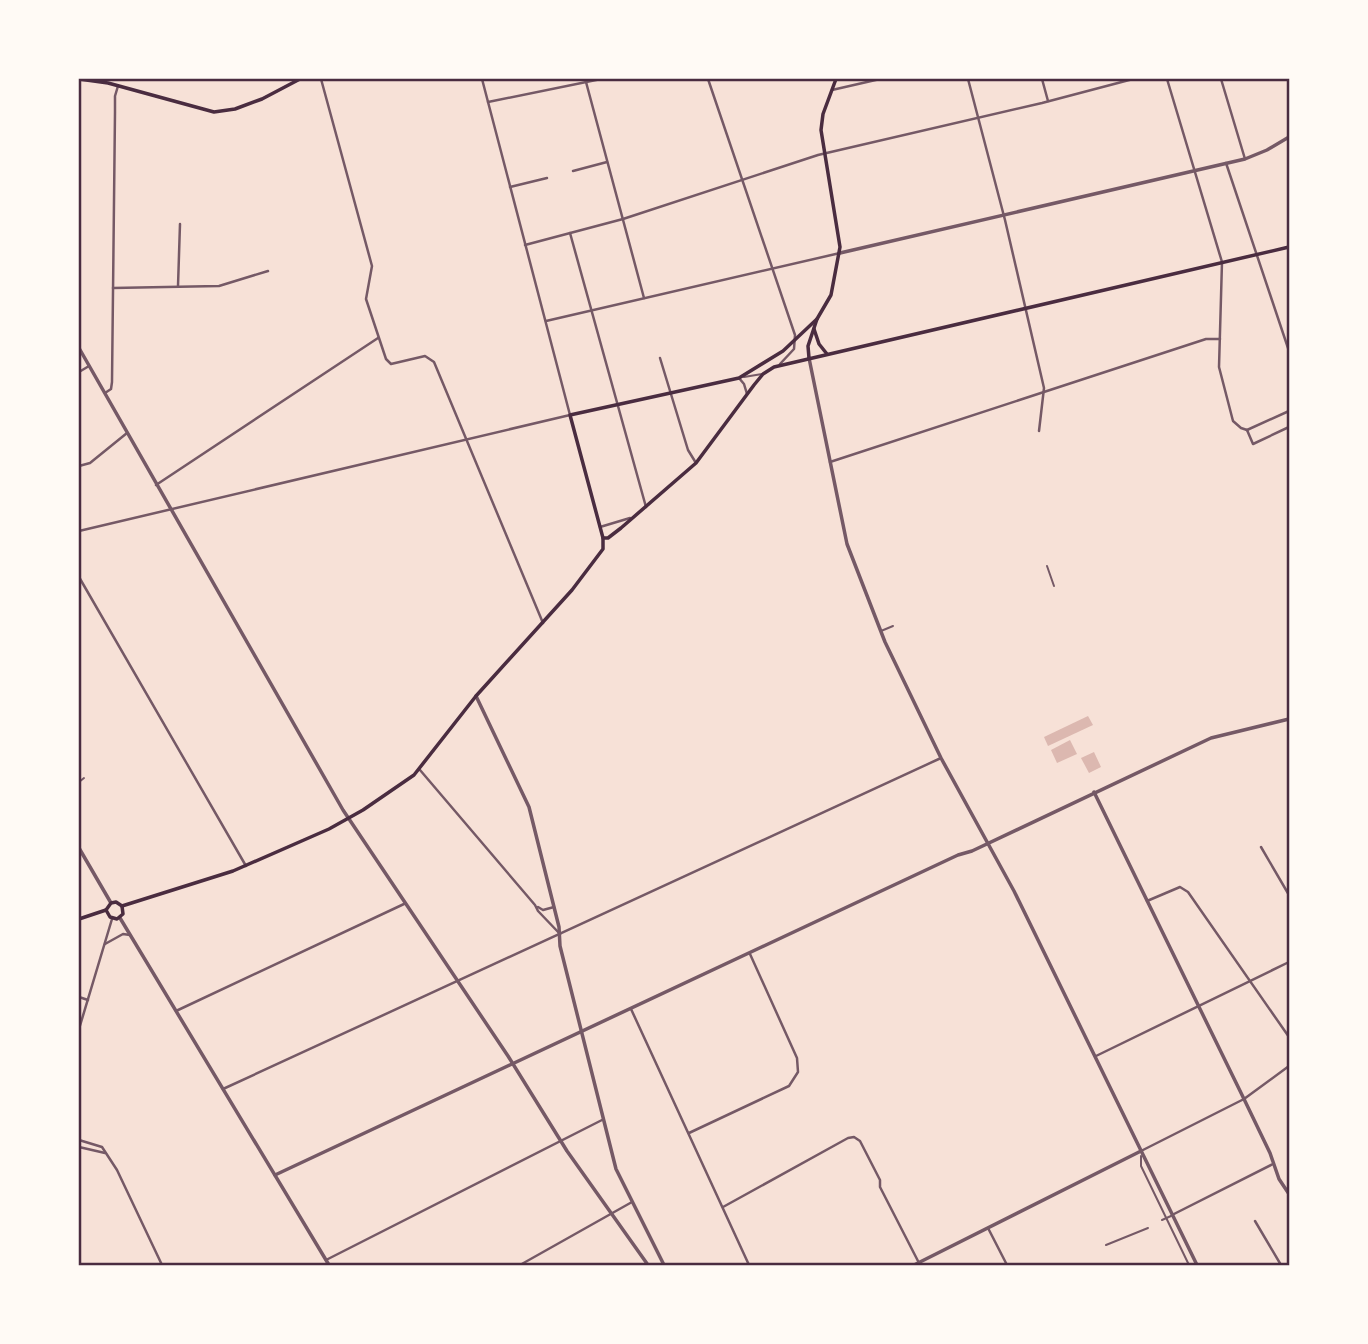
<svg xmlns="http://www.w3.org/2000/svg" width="1368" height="1344" font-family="Figtree,sans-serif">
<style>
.water{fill:#dcb8b0}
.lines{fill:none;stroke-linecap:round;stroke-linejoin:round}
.service{stroke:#755966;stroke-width:2}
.pedestrian{stroke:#755966;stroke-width:2}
.minor{stroke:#755966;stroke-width:2.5}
.tertiary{stroke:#755966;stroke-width:3.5}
.secondary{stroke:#4a2c40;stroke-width:3.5}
.neatline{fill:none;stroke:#4a2c40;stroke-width:2.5}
</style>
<rect width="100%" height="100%" fill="#f7e1d7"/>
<g class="water">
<polygon points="1088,716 1093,725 1048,746 1044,737"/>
<polygon points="1070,740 1077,754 1057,763 1051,750"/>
<polygon points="1094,752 1101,767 1089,773 1081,758"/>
</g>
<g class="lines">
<g class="service">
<polyline points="744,377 762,374"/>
<polyline points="881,631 893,626"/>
<polyline points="79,782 84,778"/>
<polyline points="1141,1156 1141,1166 1189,1265"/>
<polyline points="1162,1220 1171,1216"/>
<polyline points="1106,1245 1148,1228"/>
</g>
<polyline class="pedestrian" points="1047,566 1054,586"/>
<g class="minor">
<polyline points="321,79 372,266 366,299 386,359 391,364 425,356 434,362 543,623"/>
<polyline points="708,79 795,335 794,349 780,364"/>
<polyline points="968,79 1005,220 1044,388 1039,431"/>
<polyline points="1042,79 1048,101"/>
<polyline points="1167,79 1222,262 1219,367 1233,421 1241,428 1247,430"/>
<polyline points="1221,79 1245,159"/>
<polyline points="586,82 644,298"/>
<polyline points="832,90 880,79"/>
<polyline points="488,102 601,79"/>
<polyline points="1226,163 1289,351"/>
<polyline points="573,171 607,162"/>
<polyline points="510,187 547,178"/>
<polyline points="570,233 646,507"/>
<polyline points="525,245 623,219 818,155 1042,103 1133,79"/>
<polyline points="178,286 180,224"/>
<polyline points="113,288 219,286 268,271"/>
<polyline points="546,321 840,253"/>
<polyline points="660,358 688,450 696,463"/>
<polyline points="79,372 89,366"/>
<polyline points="739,378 744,384 747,394"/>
<polyline points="105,393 111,389 112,382 115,112 115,96 118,86"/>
<polyline points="1247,430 1253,444 1289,427"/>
<polyline points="1247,430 1289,411"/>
<polyline points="830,462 1206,339 1220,339"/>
<polyline points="79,466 90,463 127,433"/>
<polyline points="156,485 378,338"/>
<polyline points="600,527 630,518"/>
<polyline points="79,531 570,415 482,79"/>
<polyline points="79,577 246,866"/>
<polyline points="420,770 535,905 538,911 560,934"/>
<polyline points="1261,847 1289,895"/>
<polyline points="1147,901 1180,887 1188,892 1289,1037"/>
<polyline points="538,907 543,910 554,907"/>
<polyline points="105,944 123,934 130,935"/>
<polyline points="79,997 88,1000"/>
<polyline points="631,1009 749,1265"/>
<polyline points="176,1011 404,904"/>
<polyline points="79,1029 112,919"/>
<polyline points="1096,1056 1289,962"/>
<polyline points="223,1089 941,758"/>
<polyline points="689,1133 789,1086 798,1072 797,1058 750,954"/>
<polyline points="79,1140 102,1147 117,1170 162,1265"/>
<polyline points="79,1147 105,1153"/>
<polyline points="1141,1151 1244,1099 1289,1066"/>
<polyline points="723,1207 848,1138 854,1137 860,1141 880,1180 880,1187 919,1263"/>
<polyline points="1172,1215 1273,1164"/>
<polyline points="1255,1221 1281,1265"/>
<polyline points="988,1228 1007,1265"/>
<polyline points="326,1260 602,1120"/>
<polyline points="520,1265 632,1202"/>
</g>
<g class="tertiary">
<polyline points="840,253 1245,159 1267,150 1289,137"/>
<polyline points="79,348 343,810 508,1056 567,1151 648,1265"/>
<polyline points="809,358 847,544 885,642 941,758 1014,891 1197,1265"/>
<polyline points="476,696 529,807 559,927 560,946 616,1169 664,1265"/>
<polyline points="1094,792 1244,1099 1270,1153 1279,1179 1289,1194"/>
<polyline points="79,848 111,903"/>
<polyline points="120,918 329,1265"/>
<polyline points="275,1175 958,855 972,851 1211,738 1289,719"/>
<polyline points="914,1265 1141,1151"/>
</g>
<g class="secondary">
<polyline points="79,79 108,83 214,112 235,109 262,99 300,79"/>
<polyline points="814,329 819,344 827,354"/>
<polyline points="809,358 808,346 817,319 831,295 840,247 821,130 823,114 836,79"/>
<polyline points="603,538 608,538 621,528 696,463 754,385 763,374 774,367 1289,247"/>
<polyline points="122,906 233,871 329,829 363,810 414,775 476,696 572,590 603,549 603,538 570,415 739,378 783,351 817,319"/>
<polyline points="106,910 110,917 117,919 123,914 122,906"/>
<polyline points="106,910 111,903 116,902 122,906"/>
<polyline points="79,919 106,910"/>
</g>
</g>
<rect width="1368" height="1344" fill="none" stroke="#fffaf5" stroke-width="161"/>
<rect x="80" y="80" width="1208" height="1184" class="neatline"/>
</svg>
